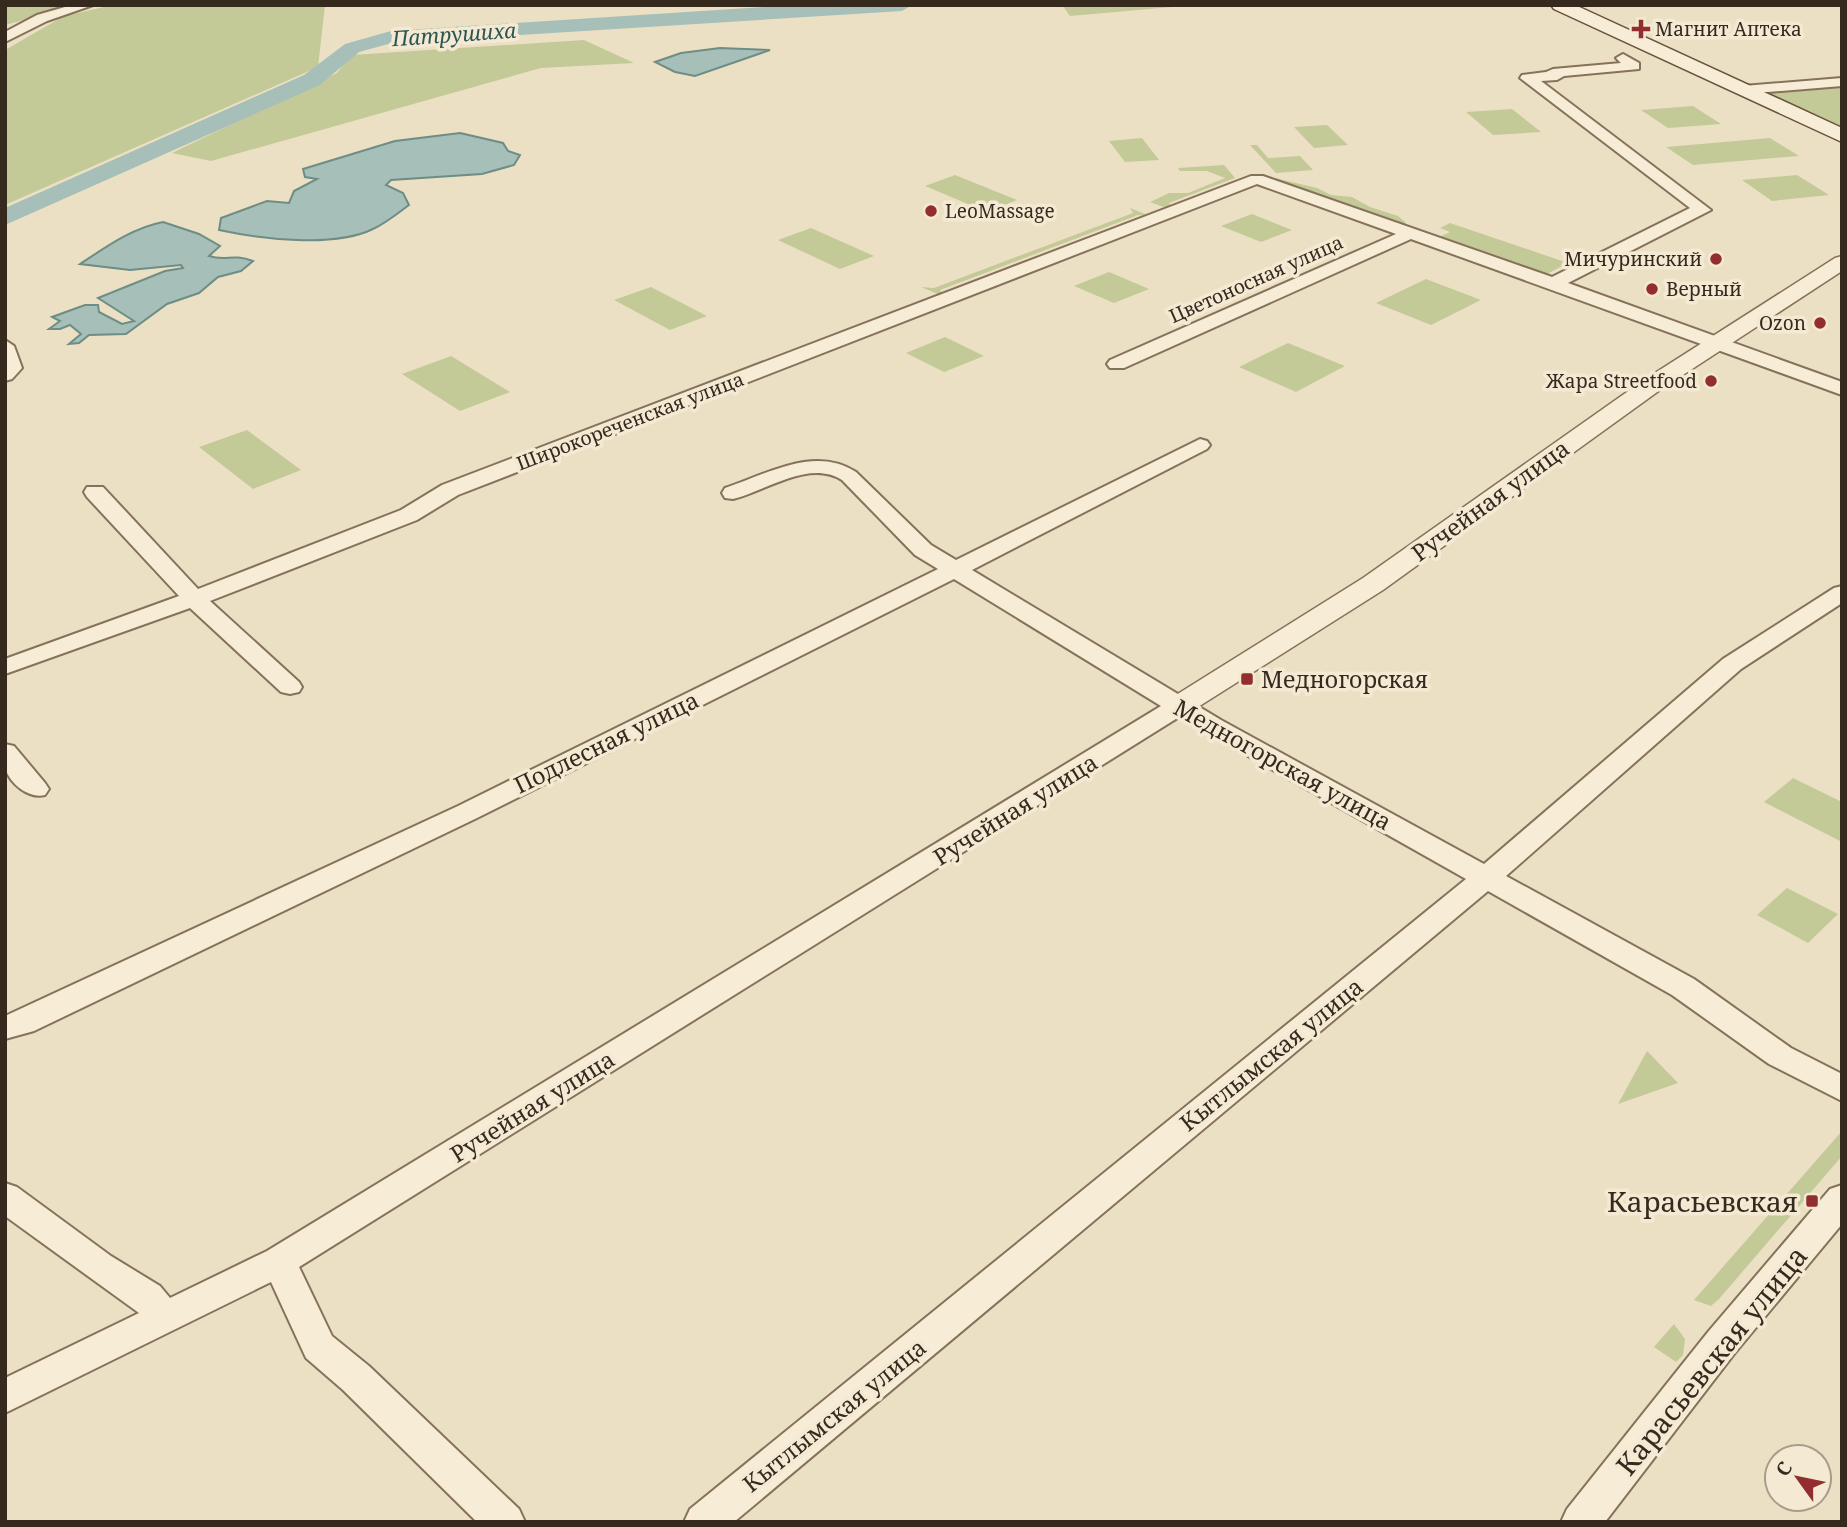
<svg xmlns="http://www.w3.org/2000/svg" width="1847" height="1527" font-family="'Noto Serif',serif">
<style>
.green{fill:#c4c998}
.water{fill:#a6bfb8;stroke:#6d8d85;stroke-width:2}
.lines{fill:none;stroke-linecap:round;stroke-linejoin:round}
.river{fill:#a6bfb8;fill-rule:evenodd}
.minor-casing{stroke:#86725b;stroke-width:4}
.tertiary-casing{stroke:#86725b;stroke-width:3}
.secondary-casing{stroke:#67533e;stroke-width:3}
.minor{fill:#f7edd7;fill-rule:evenodd}
.tertiary{fill:#f7edd7;fill-rule:evenodd}
.secondary{fill:#f7edd7;fill-rule:evenodd}
.poi-dot{fill:#922e2f;stroke:#f4ead3;stroke-width:2.5}
.labels{text-anchor:middle;dominant-baseline:central;stroke-width:7;stroke-linejoin:round;paint-order:stroke}
.far-poi-label{font-size:19px;fill:#362a1f;stroke:#f4ead3;text-anchor:start}
.far-street-label{font-size:19px;fill:#362a1f;stroke:#f4ead3}
.far-water-label{font-size:21px;font-style:italic;fill:#2e5553;stroke:#f4ead3}
.street-label{font-size:23px;fill:#362a1f;stroke:#f4ead3}
.poi-label{font-size:23px;fill:#362a1f;stroke:#f4ead3;text-anchor:start}
.near-poi-label{font-size:28px;fill:#362a1f;stroke:#f4ead3;text-anchor:end}
.near-street-label{font-size:28px;fill:#362a1f;stroke:#f4ead3}
</style>
<rect width="100%" height="100%" fill="#ece0c4"/>
<g class="green">
<polygon points="5,5 81,5 5,25"/>
<polygon points="113,5 325,5 318,67 5,205 5,50 64,16"/>
<polygon points="1062,5 1195,5 1070,16"/>
<polygon points="584,40 634,63 541,68 211,161 172,153 337,73 351,55"/>
<polygon points="1842,84 1842,129 1761,91"/>
<polygon points="1693,106 1721,124 1668,128 1641,110"/>
<polygon points="1512,109 1541,132 1493,135 1466,112"/>
<polygon points="1327,125 1348,145 1314,148 1294,127"/>
<polygon points="1142,138 1159,160 1125,162 1109,141"/>
<polygon points="1770,138 1799,156 1693,165 1666,147"/>
<polygon points="1250,145 1257,145 1268,158 1300,156 1313,170 1276,173"/>
<polygon points="1224,165 1235,178 1169,203 1172,207 1166,208 1150,202 1169,193 1188,193 1225,178 1207,171 1180,171 1178,168"/>
<polygon points="955,175 1017,200 987,212 925,186"/>
<polygon points="1797,175 1829,195 1772,201 1742,180"/>
<polygon points="1275,178 1317,188 1331,195 1352,197 1370,207 1398,216 1406,223 1405,227 1270,179"/>
<polygon points="1130,208 1150,216 1138,215 940,290 942,293 938,294 921,287 934,288 1133,213"/>
<polygon points="1252,214 1292,230 1261,242 1221,226"/>
<polygon points="1450,223 1568,263 1543,276 1437,238 1450,232 1440,228"/>
<polygon points="811,228 874,256 840,269 778,240"/>
<polygon points="1109,272 1149,289 1114,303 1074,286"/>
<polygon points="1426,279 1481,300 1431,325 1376,303"/>
<polygon points="651,287 707,316 670,330 614,300"/>
<polygon points="945,337 984,356 944,372 906,353"/>
<polygon points="1288,343 1345,366 1296,392 1239,367"/>
<polygon points="451,356 510,392 460,411 402,374"/>
<polygon points="247,430 301,470 253,489 199,447"/>
<polygon points="1793,778 1842,802 1842,842 1764,802"/>
<polygon points="1787,888 1838,914 1808,943 1757,915"/>
<polygon points="1647,1051 1678,1083 1618,1104"/>
<polygon points="1842,1131 1842,1156 1719,1299 1711,1306 1694,1300"/>
<polygon points="1674,1324 1685,1339 1683,1355 1676,1362 1654,1347"/>
</g>
<g class="water">
<polygon points="720,48 770,50 695,76 675,72 655,62 681,53"/>
<path d="M460,133l43,10 5,8 12,4 -6,10 -32,9 -91,6 -5,5 17,8 6,12c-11,8 -23,18 -36,24 -39,19 -112,10 -154,1l2,-12 46,-17 22,2 5,-12 23,-12 -12,-2 -2,-8 92,-28z"/>
<path d="M163,222l36,12 21,12 -11,10c18,6 22,-3 44,5l-12,10 -23,6 -19,16 -32,11 -41,30 -37,1 -10,8 -10,1 12,-10 -11,-9 -10,4h-11l11,-8 -8,-4 33,-12h13l1,7 23,12 12,-3 -36,-23 67,-27 18,-3 -2,-3 -51,5 -50,-6c26,-17 52,-36 83,-42z"/>
</g>
<g class="lines">
<polygon class="river" points="793,5 912,5 902,11 392,43 359,52 320,85 5,225 5,208 304,75 345,44 391,31"/>
<g class="minor-casing">
<g id="minor">
<polygon points="72,5 93,5 47,21 5,42 5,32 37,15"/>
<polygon points="1623,54 1639,63 1639,69 1564,76 1557,80 1541,81 1711,210 1568,283 1842,382 1842,395 1411,239 1124,368 1110,368 1107,364 1110,360 1396,234 1257,184 458,495 417,520 210,601 299,682 302,687 299,692 290,694 281,692 190,608 5,674 5,659 179,596 87,497 84,492 87,487 103,487 198,589 401,510 442,485 1251,176 1263,176 1552,277 1690,208 1520,78 1522,75 1546,72 1553,69 1621,63 1616,58"/>
<polygon points="1842,78 1842,86 1743,94 1736,90 1743,86"/>
<polygon points="5,340 14,346 22,368 12,379 5,381"/>
<path d="M1200,439l7,2 3,4 -3,4 -235,121 249,150 263,144 239,-205 111,-71 8,-2v17l-101,66 -235,207 188,103 97,69 51,26v27l-73,-37 -97,-69 -184,-104 -754,631h-50l6,-13 776,-630 -287,-162 -880,550 33,69 37,30 150,143 6,13h-48l-134,-132 -37,-32 -35,-76 -266,131v-35l134,-65 -134,-97v-33l12,4 94,69 49,30 10,12 97,-47 894,-545 -207,-127 -477,239 -443,213 -29,8v-23l453,-210 480,-237 -23,-14 -73,-75c-33,-21 -76,11 -109,19l-8,-1 -3,-5 3,-5c42,-14 90,-43 131,-16l75,73 25,15z"/>
<path d="M5,744l9,2 31,37 4,6 -4,6c-16,4 -35,-11 -40,-27 -2,-7 0,-17 0,-24z"/>
<polygon points="1842,1185 1842,1224 1734,1354 1605,1522 1561,1522 1567,1509 1708,1332 1830,1189"/>
</g>
</g>
<g class="tertiary-casing">
<polygon id="tertiary" points="1842,256 1842,271 1660,390 1383,590 1190,712 1179,715 1168,712 1164,706 1168,700 1363,578 1644,380 1835,258"/>
</g>
<g class="secondary-casing">
<polygon id="secondary" points="1551,5 1575,5 1842,128 1842,142 1554,9"/>
</g>
<use href="#minor" class="minor"/>
<use href="#tertiary" class="tertiary"/>
<use href="#secondary" class="secondary"/>
</g>
<g class="poi-dot">
<path d="M1637.5 18.5h7v7h7v7h-7v7h-7v-7h-7v-7h7z"/>
<circle cx="931" cy="211" r="7"/>
<circle cx="1716" cy="259" r="7"/>
<circle cx="1652" cy="289" r="7"/>
<circle cx="1820" cy="323" r="7"/>
<circle cx="1711" cy="381" r="7"/>
<rect x="1240" y="672" width="14" height="14" rx="3.5"/>
<rect x="1805" y="1194" width="14" height="14" rx="3.5"/>
</g>
<g class="labels">
<g class="far-poi-label">
<text x="1655" y="29">Магнит Аптека</text>
<text x="945" y="211">LeoMassage</text>
<text x="1702" y="259" text-anchor="end">Мичуринский</text>
<text x="1666" y="289">Верный</text>
<text x="1806" y="323" text-anchor="end">Ozon</text>
<text x="1697" y="381" text-anchor="end">Жара Streetfood</text>
</g>
<g class="far-street-label">
<text transform="translate(1256 279) rotate(-24)">Цветоносная улица</text>
<text transform="translate(630 421) rotate(-21)">Широкореченская улица</text>
</g>
<g class="far-water-label">
<text transform="translate(454 34) rotate(-4)">Патрушиха</text>
</g>
<g class="street-label">
<text transform="translate(1490 500) rotate(-36)">Ручейная улица</text>
<text transform="translate(606 742) rotate(-26)">Подлесная улица</text>
<text transform="translate(1283 764) rotate(29)">Медногорская улица</text>
<text transform="translate(1015 809) rotate(-32)">Ручейная улица</text>
<text transform="translate(1271 1054) rotate(-39)">Кытлымская улица</text>
<text transform="translate(532 1106) rotate(-32)">Ручейная улица</text>
<text transform="translate(834 1415) rotate(-39)">Кытлымская улица</text>
</g>
<g class="poi-label">
<text x="1261" y="679">Медногорская</text>
</g>
<g class="near-poi-label">
<text x="1798" y="1201">Карасьевская</text>
</g>
<g class="near-street-label">
<text transform="translate(1711 1360) rotate(-51)">Карасьевская улица</text>
</g>
</g>
<rect width="1847" height="1527" fill="none" stroke="#362a1f" stroke-width="14"/>
<g transform="translate(1798 1478) rotate(303)"><circle r="33" fill="#f4ead3" stroke="#a89d8b" stroke-width="2"/>
<path d="M0-5L12 26L0 18L-12 26Z" fill="#922e2f"/>
<text y="-10" font-size="19" font-weight="bold" text-anchor="middle" fill="#362a1f">С</text>
</g>
</svg>
